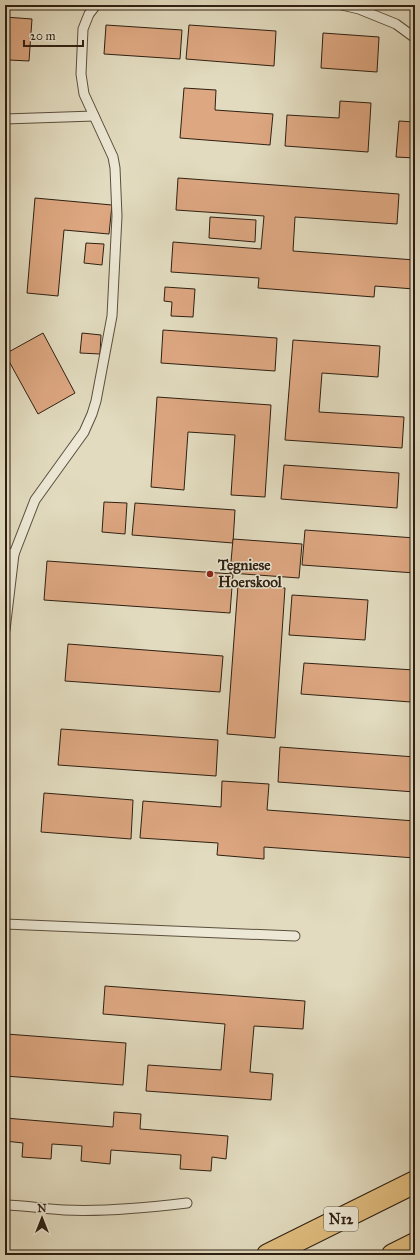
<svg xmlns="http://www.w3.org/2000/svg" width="420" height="1260" font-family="'IM FELL Great Primer',serif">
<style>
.building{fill:#dda781;stroke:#2e2012}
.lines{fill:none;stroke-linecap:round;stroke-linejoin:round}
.service-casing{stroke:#5b4f3d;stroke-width:11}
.trunk-casing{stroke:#2e2012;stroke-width:24}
.service{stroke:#ece8d5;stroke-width:9}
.trunk{stroke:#e1be80;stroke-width:22}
.poi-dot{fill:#8f2418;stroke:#ece8d5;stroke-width:1.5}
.labels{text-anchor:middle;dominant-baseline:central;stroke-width:3;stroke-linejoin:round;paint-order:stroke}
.shield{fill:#ece8d5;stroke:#675c4c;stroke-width:1}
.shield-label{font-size:14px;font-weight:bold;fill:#2e2012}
.poi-label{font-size:15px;font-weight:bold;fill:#2e2012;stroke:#ece8d5;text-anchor:start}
</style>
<rect width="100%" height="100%" fill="#e2dbbf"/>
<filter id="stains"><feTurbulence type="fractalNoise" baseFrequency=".005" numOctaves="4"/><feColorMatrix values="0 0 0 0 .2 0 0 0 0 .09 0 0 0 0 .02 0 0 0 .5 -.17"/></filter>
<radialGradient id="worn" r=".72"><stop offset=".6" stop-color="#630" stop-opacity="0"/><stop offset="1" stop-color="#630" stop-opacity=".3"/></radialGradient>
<g class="building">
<polygon points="5,17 32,19 29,61 9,60 9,66 5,65"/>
<polygon points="106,25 182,30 180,59 104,54"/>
<polygon points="189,25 276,31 274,66 186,59"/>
<polygon points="323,33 379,37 377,72 321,68"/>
<polygon points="184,88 216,90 215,110 273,114 270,145 180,138"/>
<polygon points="340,101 371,103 368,152 285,146 287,115 339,118"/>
<polygon points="399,121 415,122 415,158 396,157"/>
<polygon points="178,178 399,194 397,224 295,217 293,251 415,260 414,289 375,286 374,297 258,288 259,278 171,272 173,242 261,249 264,216 176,210"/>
<polygon points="35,198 112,205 109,234 64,230 58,296 27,293"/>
<polygon points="210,217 256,220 255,242 209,238"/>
<polygon points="86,243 104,244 102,265 84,263"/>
<polygon points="165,287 195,289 193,317 171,316 172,302 164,301"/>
<polygon points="163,330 277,338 275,371 161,363"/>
<polygon points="43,333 75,393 38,414 5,354"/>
<polygon points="82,333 101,335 100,354 80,353"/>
<polygon points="293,340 380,346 378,377 322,373 319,412 404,417 402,448 285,440"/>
<polygon points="157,397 271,405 265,497 231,495 235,435 188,432 184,490 151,487"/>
<polygon points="284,465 399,473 397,508 281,499"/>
<polygon points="104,502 127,503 125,534 102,532"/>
<polygon points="135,503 235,510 233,543 132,535"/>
<polygon points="305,530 415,538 415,573 302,565"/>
<polygon points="233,539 302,544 299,578 230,573"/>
<polygon points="47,561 233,574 230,613 44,600"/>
<polygon points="238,585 285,588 275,738 227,734"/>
<polygon points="292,595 368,600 365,640 289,635"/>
<polygon points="68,644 223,656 220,692 65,681"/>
<polygon points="304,663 414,670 411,702 301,694"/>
<polygon points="61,729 218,740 216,776 58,765"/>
<polygon points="280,747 415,757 415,792 278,782"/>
<polygon points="222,781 269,784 267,810 415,821 415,858 264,847 264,859 217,855 218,843 140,838 143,801 221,807"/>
<polygon points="44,793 133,800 131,839 41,832"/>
<polygon points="105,986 305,1001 303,1029 254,1026 250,1072 273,1074 271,1100 146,1091 148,1065 221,1070 225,1024 103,1014"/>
<polygon points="6,1034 126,1043 123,1085 5,1076"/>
<polygon points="114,1112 141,1114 140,1129 228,1136 226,1159 212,1157 211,1171 180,1169 181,1155 111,1150 110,1164 81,1161 82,1146 52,1144 51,1159 22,1157 23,1143 5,1141 5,1118 113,1127"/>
</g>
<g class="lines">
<g class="service-casing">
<g id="service">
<polyline points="342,5 359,9 396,24 415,38"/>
<polyline points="5,119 94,116"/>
<polyline points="5,553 14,554 5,630"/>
<polyline points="14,554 35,500 84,432 92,414 96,401 112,316 117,216 115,168 113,157 84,94 81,74 83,29 89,14 96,5"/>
<polyline points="5,924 295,936"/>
<path d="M5,1205c20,0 39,4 59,5 41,2 82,-2 123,-7"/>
</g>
</g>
<g class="trunk-casing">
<g id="trunk">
<polyline points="268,1255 415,1182"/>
<polyline points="393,1255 415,1244"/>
</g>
</g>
<use href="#service" class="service"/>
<use href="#trunk" class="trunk"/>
</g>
<circle class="poi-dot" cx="210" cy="574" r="4"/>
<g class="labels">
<rect class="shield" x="324" y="1207" width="34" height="24" rx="3"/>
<g class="shield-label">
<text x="341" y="1219">N12</text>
</g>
<g class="poi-label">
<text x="218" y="565">Tegniese<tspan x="218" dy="17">Hoerskool</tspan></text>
</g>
</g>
<rect width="420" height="1260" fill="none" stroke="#e2dbbf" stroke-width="20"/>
<rect x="6" y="6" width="408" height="1248" fill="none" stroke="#2e2012" stroke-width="2"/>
<rect x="10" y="10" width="400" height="1240" fill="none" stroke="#2e2012"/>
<g transform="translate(42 1218)" stroke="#ece8d5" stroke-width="3" paint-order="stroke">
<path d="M0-3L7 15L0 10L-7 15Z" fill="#2e2012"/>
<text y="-6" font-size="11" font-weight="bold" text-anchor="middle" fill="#2e2012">N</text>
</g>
<path d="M24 40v6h59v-6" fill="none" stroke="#2e2012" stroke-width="2"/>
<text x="30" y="40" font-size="12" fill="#2e2012" stroke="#ece8d5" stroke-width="3" paint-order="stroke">20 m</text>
<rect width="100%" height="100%" filter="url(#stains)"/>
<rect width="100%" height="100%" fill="url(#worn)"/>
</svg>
